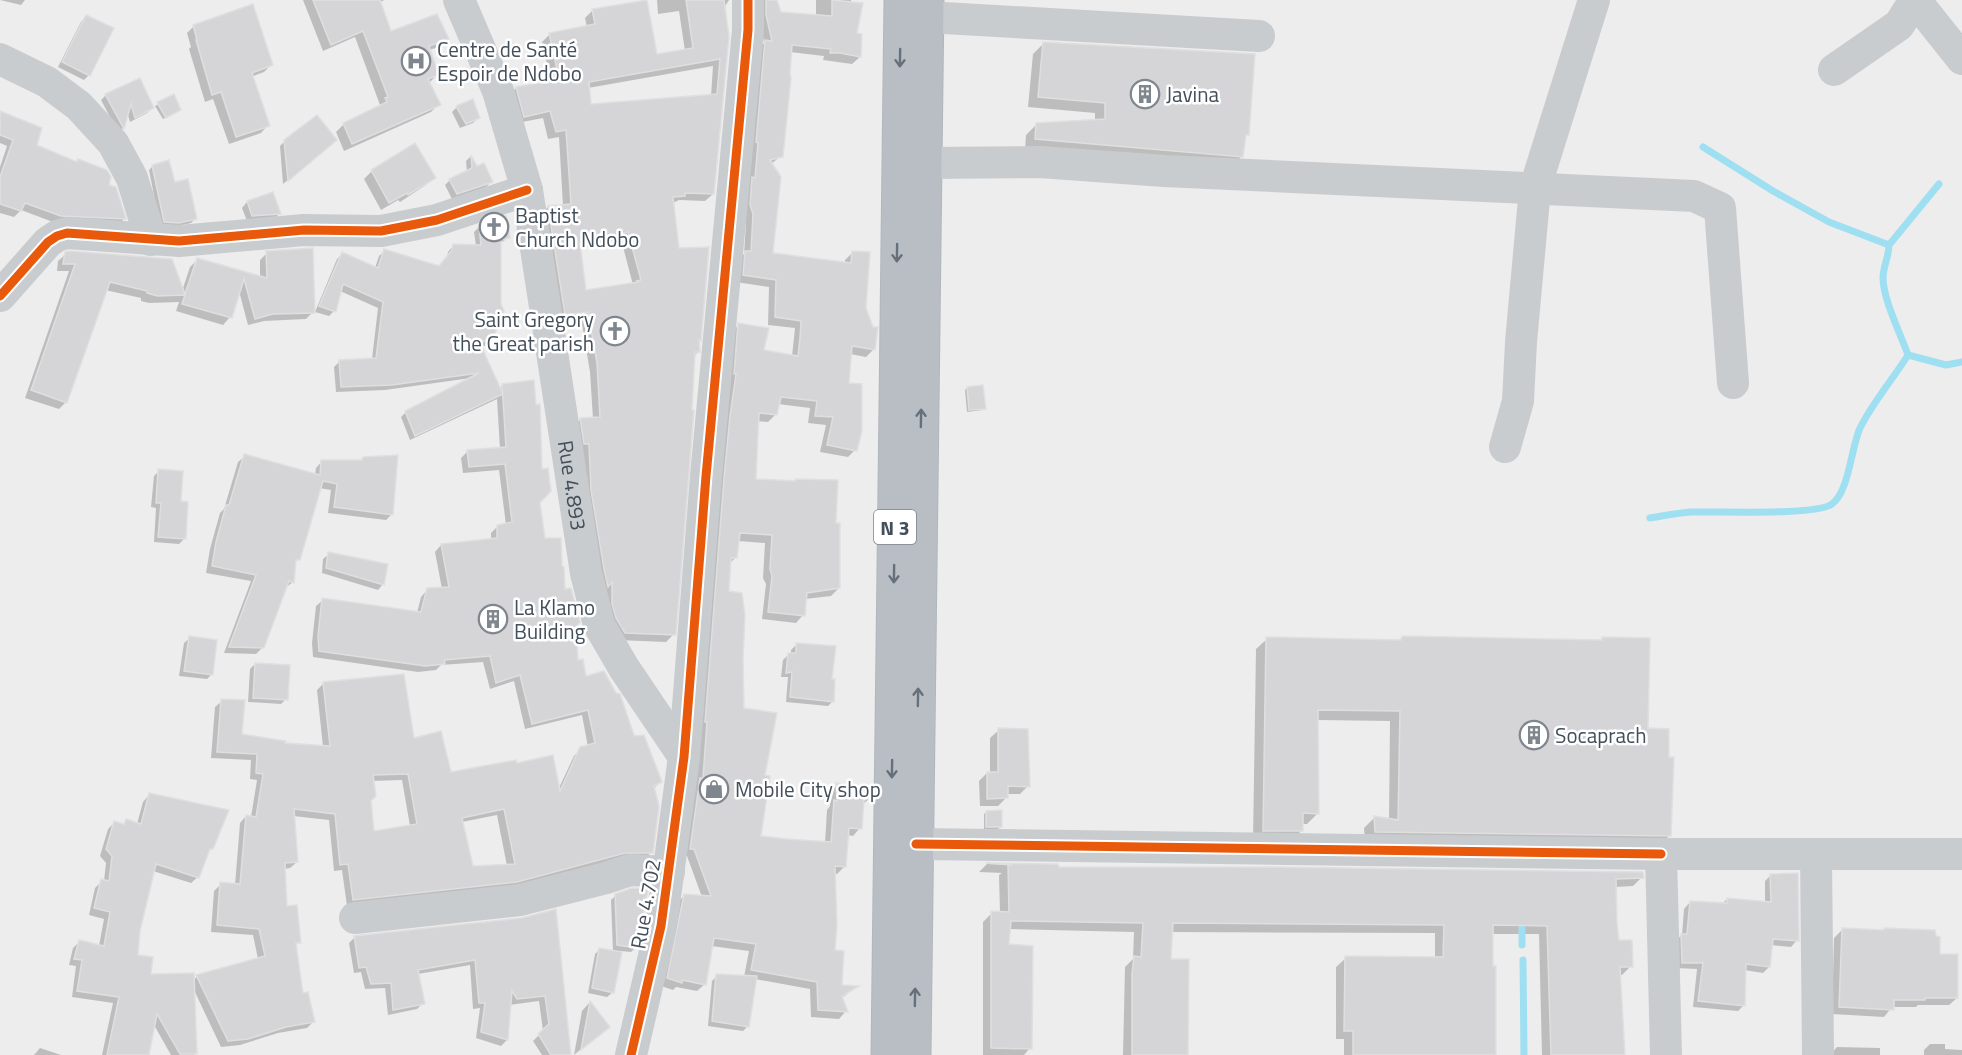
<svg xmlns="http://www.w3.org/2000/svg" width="1962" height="1055" font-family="'Titillium Web',sans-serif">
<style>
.shadow{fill:#0003;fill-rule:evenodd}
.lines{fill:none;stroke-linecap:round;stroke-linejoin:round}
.stream{stroke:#9fdff2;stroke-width:7}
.building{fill:#d5d5d7;stroke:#dfdfe0;stroke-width:1.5;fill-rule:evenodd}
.highway-casing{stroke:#b1b7be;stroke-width:35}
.minor{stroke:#c9ccce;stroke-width:32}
.highway{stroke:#b9bec4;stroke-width:33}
.cycleway-casing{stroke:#fff;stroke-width:13}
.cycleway{stroke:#e8590c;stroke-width:9}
.oneway{stroke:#66707a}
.labels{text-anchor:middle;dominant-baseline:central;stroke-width:5;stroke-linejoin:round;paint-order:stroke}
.shield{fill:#fff;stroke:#7b848c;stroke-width:1.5}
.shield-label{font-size:20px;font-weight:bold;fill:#434f5b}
.poi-label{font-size:21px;fill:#434f5b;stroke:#fff;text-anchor:start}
.street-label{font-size:21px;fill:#434f5b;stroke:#fff}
</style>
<rect width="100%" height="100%" fill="#eeeded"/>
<g class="shadow">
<polygon points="0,0 25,0 21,5"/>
<polygon points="303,0 385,0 379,2 390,32 447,39 439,47 429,50 437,75 429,83 439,104 431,112 344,151 336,132 344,124 380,105 355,37 323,51"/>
<path d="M657,0h72l-5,8 -11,186 -8,7 -26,-1 -6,3 5,46 21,91 -1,12 -4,4 -20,278 -8,8 -49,-2 -8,-14 -36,-199 8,-8h12l-3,-47 -9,-54 -24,4 -16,-108 7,-7 15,-1 -4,-69 -11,2 -5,-21 -26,5 -8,-27 7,-8 35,-6 -9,-40 7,-7 38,-8 -2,-9 8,-8 63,45 29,-4 -6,-40 -21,3zM713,66l-2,30 -121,9 -2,-17zM621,239l12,46 -48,7 -6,-43z"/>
<polygon points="757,0 777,0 777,13 816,16 816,0 851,0 855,35 860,35 860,57 852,64 823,60 824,56 790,52 781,156 771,164 772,254 845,264 845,260 852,253 874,349 866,357 850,354 847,384 855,450 848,457 820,452 826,425 808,423 810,408 778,404 776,414 768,422 757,421 755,480 835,524 839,588 831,596 805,599 803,615 796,623 762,619 766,584 763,578 765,543 738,541 736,557 729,564 728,593 741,658 743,709 763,776 760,837 825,843 827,810 830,806 829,792 837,785 871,797 862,805 860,828 853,836 847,835 844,867 837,874 834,874 833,952 840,986 856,987 842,998 846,1011 839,1019 811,1017 810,989 755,979 748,1026 743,1031 708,1026 712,981 717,976 744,977 749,951 711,946 705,984 697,991 676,987 673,990 661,986 677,903 685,895 702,897 687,856 683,856 731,332 739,325 763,351 792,356 793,347 795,328 768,325 769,287 736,282 738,260 744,254 746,223 743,213 758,49 764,43"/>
<polygon points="86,16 89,75 84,80 58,67 81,22"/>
<polygon points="194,26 271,65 264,72 251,77 268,125 261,133 229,144 213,99 205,102 189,49 191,47 187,33"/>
<polygon points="1044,43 1247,134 1244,137 1242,156 1231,167 1025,150 1026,135 1037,124 1095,121 1095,113 1028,107 1033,54"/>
<polygon points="106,95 152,108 147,113 130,122 127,112 123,128 118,132 101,100"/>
<polygon points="173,96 177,112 163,119 155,106"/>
<polygon points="457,107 478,118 473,123 460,128 452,112"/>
<polygon points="0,113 35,146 107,186 124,219 118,225 53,222 21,210 14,217 0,213 0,167 7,146 0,143"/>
<polygon points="285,141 330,145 283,184 280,146"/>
<polygon points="470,157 477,168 491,182 486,187 452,199 445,185 450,180 467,172 466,161"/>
<polygon points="153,166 174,183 195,219 191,223 174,227 160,226 149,170"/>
<polygon points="372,171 434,177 426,185 400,202 398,200 381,210 364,179"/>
<polygon points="272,194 279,214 274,219 247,221 242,208 247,202"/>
<path d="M480,226l28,12 -9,6 -8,96 -6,6h-5l19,43 4,-4 35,118 5,37 17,28 4,23 10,35 3,36 7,16 49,58 28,46 -8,7 -2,63 -6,7 -136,29 -162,18 -5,-36 -8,1 -5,-51 -36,-4 4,46 -7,6 -6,1 2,38 13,35 -4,4 6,49 12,27 -6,6 -29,5 -38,12 -19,2 -28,-59 3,65 -2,2h-23l-17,-30 -7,30h-45l11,-52 -41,-6 4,-31 -7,-1 4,-17 6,-6 20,4 5,-27 -15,-4 6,-27 7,-7h2l2,-18 -6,-7 8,-27 6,-6 8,2 4,-4 11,3 6,-22 6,-7 62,53 -4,4 -9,25 -7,6 -38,-12 -14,59 -3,26 13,20 43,5 5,-4 61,-18 -5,-24 -42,-3 3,-41 7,-7 14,1 5,-62 6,-7 5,1 6,-37 -7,-1 1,-19 -40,-2 4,-51 7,-6 19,34 43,9 39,3 -6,-57 6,-6 90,56 37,34 108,16 16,-34 7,-7 7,-2 -6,-32 -57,14 -11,-48 -24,8 -7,-27 -42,3 -5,5 -18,2 -105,-15 -1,-14 4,-37 7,-6 94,13 4,-16 6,-7 15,-1 -7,-37 6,-7 50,-5v-7l7,-7 8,-1 -7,-55 -36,3 -2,-15 7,-7 32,-2 -3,-50 -87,41 -9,-23 5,-5 65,-34 -86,12 -49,2 -2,-25 6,-6 32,-2 6,-51 -38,-17 -6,20 -5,5 -14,-4 22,-53 6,-6 32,15 4,-12 6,-5 54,17 8,-11 1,-5 5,-6h23l-2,-14zM402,780l8,46 -37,7 -3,-32 2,-20zM497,815l10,51 -35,2 -10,-46z"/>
<polygon points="267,253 313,312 306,319 264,321 248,325 239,291 230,317 223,325 176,311 179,302 149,303 141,301 141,298 105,290 66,402 59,409 25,398 69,271 57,271 58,261 66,254 182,291 190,267 197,260 260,278 260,260"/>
<polygon points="967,388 985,408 983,410 967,412 965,390"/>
<polygon points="245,456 315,475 316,468 322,461 392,514 386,520 328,513 331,490 319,488 298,559 294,564 293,582 285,588 262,648 256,654 224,653 251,581 206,573 210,549 220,513 224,509 238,462"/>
<polygon points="159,471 179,503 184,539 179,544 154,542 156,508 151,507 154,476"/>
<polygon points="329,554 383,584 378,590 322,573 323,559"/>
<polygon points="190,638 212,674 207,679 179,676 184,643"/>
<polygon points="1402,638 1599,642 1603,638 1646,729 1670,835 1659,846 1365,842 1364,828 1374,818 1389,820 1390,721 1317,720 1317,814 1307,824 1301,824 1301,831 1291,841 1253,841 1256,649 1267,639 1399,641"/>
<polygon points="796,645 830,680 833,701 828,706 786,702 788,677 781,677 783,660 788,655 791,655 791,650"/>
<polygon points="255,664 286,699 281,704 248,702 250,669"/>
<polygon points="999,730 1028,786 1020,794 1006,794 1006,798 998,806 980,806 979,781 987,773 990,773 990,738"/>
<polygon points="986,812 1001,827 998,829 984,829 984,814"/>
<polygon points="987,864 1057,866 1057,868 1642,877 1633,886 1615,887 1615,924 1618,941 1631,966 1622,975 1619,975 1622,1055 1542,1055 1539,934 1491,934 1494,1055 1344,1055 1344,1039 1336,1039 1336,967 1346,958 1435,959 1435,933 1171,932 1170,960 1186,1055 1123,1055 1125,967 1133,959 1134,932 1009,929 1008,946 1030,1048 1024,1055 983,1055 983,922 992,913 1000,913 999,875 1002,873 979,872"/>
<polygon points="1771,875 1797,940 1791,947 1771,945 1769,967 1763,973 1744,970 1744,1005 1738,1011 1693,1007 1697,969 1676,968 1675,941 1682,935 1684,909 1690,902 1722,904 1727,899 1765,903 1765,881"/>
<polygon points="616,895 636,947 631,952 621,951 613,992 607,997 588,993 595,954 600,949 613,952 611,900"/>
<polygon points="522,919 569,1055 542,1055 533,1041 543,1031 539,1001 509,1005 507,1040 501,1046 476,1038 480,1008 473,1009 470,965 418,974 423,1003 417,1009 388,1015 385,988 365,989 361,972 354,973 349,943 355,937"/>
<polygon points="1884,929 1939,956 1957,998 1949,1005 1918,1005 1916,1007 1892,1007 1884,1017 1832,1014 1834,938 1842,930 1882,932"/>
<polygon points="589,1003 608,1026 574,1055 582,1011"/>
<polygon points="1930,1044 1945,1044 1945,1049 1962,1050 1962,1055 1924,1055 1924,1050"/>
<polygon points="1837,1047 1880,1048 1880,1055 1830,1055"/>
<polygon points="40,1048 61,1055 34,1055"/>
</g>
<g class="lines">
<g class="stream">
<polyline points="1703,147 1773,191 1829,222 1889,245"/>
<path d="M1908,355c-7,-20 -25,-56 -25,-77 0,-11 6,-22 6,-33l50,-61"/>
<polyline points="1908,355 1946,365 1962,362"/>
<path d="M1650,518c13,-2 27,-5 41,-6 25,-1 125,4 141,-8 17,-12 19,-56 28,-76 13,-26 33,-49 48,-73"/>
<polyline points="1522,918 1522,945"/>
<polyline points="1523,960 1524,1055"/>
</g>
</g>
<g class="building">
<polygon points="313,0 380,0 391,31 437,14 449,39 429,46 439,75 428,79 441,105 352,144 343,123 387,102 385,98 388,97 363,31 331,45"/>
<path d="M647,0l10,54 36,-6 -7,-48h38l5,37 -15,157 -29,-1v3l-12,1 6,51 30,-1 -8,94 -2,-1 1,12h-5l-3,58h2l-18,225 -51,-2 -9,-15 -4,-14v-22l-4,5 -4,-18 -13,-79 -2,-46h-5l-4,-26 20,-1 -3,-54 -9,-51 -23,3 -17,-109 23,-2 -5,-74 -10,2 -6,-21 -26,6 -8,-30 43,-8 -10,-46 46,-9 -3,-15zM720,59l-3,35 -126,10 -2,-22zM628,232l13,48 -4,1 1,1 -52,8 -6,-47z"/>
<polygon points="766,0 777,0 781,12 832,16 832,0 863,3 857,33 862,34 861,57 840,53 830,53 831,49 792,45 790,74 791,78 783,157 770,160 781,177 773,253 851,263 852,251 870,252 866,308 873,327 878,327 875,350 852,346 849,383 862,384 862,431 857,451 827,445 833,417 815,416 817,401 781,397 777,415 759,413 756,479 795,481 795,479 838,480 836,523 840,523 840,588 807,593 805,616 768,612 772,576 770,569 772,535 740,533 737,558 731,558 729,591 742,593 745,615 743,658 744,708 777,713 765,775 770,776 761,836 787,839 831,842 834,800 837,801 836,783 873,789 872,797 864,800 862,829 849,828 846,867 835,866 837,925 835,950 844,951 842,985 859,986 842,996 848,1012 818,1010 817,982 751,970 756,944 714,938 706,985 682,980 682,983 667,978 684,894 711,896 694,849 690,849 700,778 703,778 707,722 705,722 724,478 730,416 736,374 734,374 738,323 769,328 764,350 798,356 800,338 801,321 775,317 776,280 743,275 745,251 751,251 753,214 750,205 752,177 755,178 758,143 756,142 765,40 772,41 766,15"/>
<polygon points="253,4 273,65 252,73 270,126 236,137 221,92 212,95 196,40 197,40 193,25"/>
<polygon points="86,15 114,28 90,76 62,62"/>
<polygon points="1043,42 1255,54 1249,135 1246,135 1243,157 1035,139 1036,123 1105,119 1105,103 1038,97"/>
<polygon points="140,78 154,108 135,118 131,104 124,129 105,94"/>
<polygon points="174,94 181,110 166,118 157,102"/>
<polygon points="473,99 480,118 466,124 456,106"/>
<polygon points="0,111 42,128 37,145 77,162 78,159 107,170 111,177 109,185 116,187 126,219 61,216 25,203 21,211 0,204 0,177 13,140 0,135"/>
<polygon points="317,115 337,140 288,181 284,140"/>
<polygon points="415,143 436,178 408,195 407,193 389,203 371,170"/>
<polygon points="471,155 477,166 484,163 493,182 457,194 449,179 472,168"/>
<polygon points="169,160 175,182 188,179 197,219 179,223 164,222 152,165"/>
<polygon points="273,192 281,214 252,216 247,201"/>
<polygon points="506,216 510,238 501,240 501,304 504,311 492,341 479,341 503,394 415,436 405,411 479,373 392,385 341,387 339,360 376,358 383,302 343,284 336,312 319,306 342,252 378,268 384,249 439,266 452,250 453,244 481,245 479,225"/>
<polygon points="313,248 315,313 273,314 255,319 244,279 232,318 182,304 185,295 157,296 147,293 147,291 110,282 67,403 31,390 75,264 63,264 65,252 69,251 172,259 185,294 197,258 267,278 266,251"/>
<path d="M534,380l2,25 4,-1 2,65 6,-1 3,23 -11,12 5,35h16l1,28 2,1 1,22 6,-1 9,34 -4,5 2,33 5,-1 3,17 18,-5 12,22 4,1 14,41 2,1 8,-1 18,47 -8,4 5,20 -6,47h-28l-108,29 -164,18 -5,-36 -8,1 -5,-51 -41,-5 4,53 -13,1 2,43 10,-1 4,38h-5l7,50 5,-1 7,30 -29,5 -38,12 -20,2 -32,-66 69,-19 -6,-27 -42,-4 3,-43 20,2 6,-69 10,2 7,-43 -7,-1 1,-19 -40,-2 4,-53 24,1 -3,34 44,7 -1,2 45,3 -7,-64 81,-8 10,64 27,-7 10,41 65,-12 1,3 36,-8 7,36 20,-44 15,-4 -7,-33 -56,14 -12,-49 -24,8 -6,-27 -46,4 1,4 -20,2 -106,-15 -1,-15 4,-38 99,14 6,-24 22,-1 -8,-43 56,-6v-13l15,-3 -7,-58 -36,3 -2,-17 39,-3 -4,-63zM408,774l9,50 -43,7 -3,-30 5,-5 -3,-21zM504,809l11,55 -42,2 -11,-48z"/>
<polygon points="983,385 986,409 969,410 967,387"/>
<polygon points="244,454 320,475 321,460 362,460 363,457 398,455 393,515 334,507 337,484 323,481 300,560 296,560 294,583 289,581 264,648 229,647 256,575 212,566 216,542 226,505 229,505"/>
<polygon points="158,469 183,471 181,501 188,502 186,539 158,537 161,503 156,503"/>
<polygon points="328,552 388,564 384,585 326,568"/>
<polygon points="189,636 217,640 213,675 184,671"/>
<polygon points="1402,636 1602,640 1602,637 1650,638 1648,728 1669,729 1669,757 1674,757 1671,836 1375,832 1374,816 1398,820 1400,711 1318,710 1319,814 1303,813 1303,831 1263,831 1266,637 1401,640"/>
<polygon points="796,643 836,646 832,679 835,679 834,702 790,697 792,672 786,673 788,653 796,653"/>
<polygon points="255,663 290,665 288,700 253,698"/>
<polygon points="998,728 1028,729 1030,787 1008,786 1008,798 987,799 987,772 998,772"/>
<polygon points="149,793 229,810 213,849 210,849 199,878 156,864 140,931 138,955 153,957 151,974 194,973 197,1054 180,1054 157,1014 149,1055 107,1055 119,997 77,991 82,960 74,959 79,940 104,946 110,912 94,908 101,879 109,881 112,856 106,849 114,821 124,824 126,819 141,824"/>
<polygon points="1002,810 1002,827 986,827 986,811"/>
<polygon points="986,863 1058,864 1059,867 1263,867 1643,872 1644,878 1616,879 1617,923 1619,940 1632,940 1633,967 1620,967 1625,1055 1551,1055 1547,926 1493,925 1493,966 1496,966 1496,1055 1353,1055 1353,1031 1344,1031 1345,956 1443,957 1444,925 1173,923 1171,959 1189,959 1188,1055 1132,1055 1132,974 1134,956 1141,957 1143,923 1011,921 1009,944 1033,946 1032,1049 991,1048 991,911 1009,912 1008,865 1012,865"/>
<polygon points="1798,873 1799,941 1773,939 1770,967 1746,964 1745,1006 1698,1001 1703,963 1682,963 1681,934 1687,934 1690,901 1727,903 1727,898 1771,902 1770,874"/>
<polygon points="632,888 648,889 637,948 617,945 615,894"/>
<polygon points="556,909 571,1055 551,1055 538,1034 549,1024 545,996 517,999 512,991 508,1040 481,1032 485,1003 479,1003 475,960 418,970 425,1004 393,1010 391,983 371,984 366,967 359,968 354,936 522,918"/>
<polygon points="1842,928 1884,930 1884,928 1935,930 1936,936 1940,937 1940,954 1958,954 1958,998 1925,998 1925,1000 1894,1000 1894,1010 1839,1007"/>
<polygon points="599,948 622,952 614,993 592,988"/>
<polygon points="716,974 757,976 749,1027 712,1021"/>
<polygon points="590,1001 610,1027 581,1050"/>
</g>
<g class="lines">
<g class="highway-casing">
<g id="highway">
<polyline points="888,1055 901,0"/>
<polyline points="914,1055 927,0"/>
</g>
</g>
<g class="minor">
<path id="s1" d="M459,0l39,91 29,99 59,383 13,52 25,43 60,89"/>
<polyline points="1915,0 1962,59"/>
<polyline points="926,17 1259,36"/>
<polyline points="0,59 47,82 79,106 113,143 132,178 151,240"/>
<polyline points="1834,70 1899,25 1915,0"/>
<polyline points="925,163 1040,162 1164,171 1694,196 1720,208 1733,383"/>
<polyline points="0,296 48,242 57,236 67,233 179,241 304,230 381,231 437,220 527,190"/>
<polyline points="1505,447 1518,401 1521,342 1535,188 1594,0"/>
<polyline points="916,844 1661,854"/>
<polyline points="1816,854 1818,1055"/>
<polyline points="355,918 520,900 606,878 630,870 669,872"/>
<polyline points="631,1055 661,926 684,757 706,476 748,30 748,0"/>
<polyline points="1666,1055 1661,854 1962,854"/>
</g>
<use href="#highway" class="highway"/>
<g class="cycleway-casing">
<g id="cycleway">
<polyline points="0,296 48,242 57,236 67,233 179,241 304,230 381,231 437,220 527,190"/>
<polyline points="916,844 1661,854"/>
<polyline points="631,1055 661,926 684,757 706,476 748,30 748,0"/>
</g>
</g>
<use href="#cycleway" class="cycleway"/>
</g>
<defs><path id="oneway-shaft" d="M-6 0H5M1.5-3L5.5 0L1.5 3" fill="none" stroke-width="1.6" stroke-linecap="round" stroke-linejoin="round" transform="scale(1.5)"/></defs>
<g class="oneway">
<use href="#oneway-shaft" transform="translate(900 58) rotate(91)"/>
<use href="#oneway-shaft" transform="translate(897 253) rotate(91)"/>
<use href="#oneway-shaft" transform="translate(921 418) rotate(-89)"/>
<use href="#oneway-shaft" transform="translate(894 574) rotate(91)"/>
<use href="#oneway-shaft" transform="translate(918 697) rotate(-89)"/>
<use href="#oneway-shaft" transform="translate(892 769) rotate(91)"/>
<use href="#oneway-shaft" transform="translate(915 997) rotate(-89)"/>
</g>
<defs>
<g id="hospital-ring" transform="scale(1.5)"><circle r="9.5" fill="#fff" stroke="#7f868e" stroke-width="1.5"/><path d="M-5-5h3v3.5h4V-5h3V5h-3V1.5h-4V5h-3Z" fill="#7f868e"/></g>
<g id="building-ring" transform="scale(1.5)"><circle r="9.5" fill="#fff" stroke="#7f868e" stroke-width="1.5"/><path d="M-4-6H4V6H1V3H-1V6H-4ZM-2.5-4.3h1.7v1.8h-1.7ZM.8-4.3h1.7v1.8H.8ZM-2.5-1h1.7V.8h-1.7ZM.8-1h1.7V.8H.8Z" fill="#7f868e"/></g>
<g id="church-ring" transform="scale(1.5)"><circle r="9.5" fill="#fff" stroke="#7f868e" stroke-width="1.5"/><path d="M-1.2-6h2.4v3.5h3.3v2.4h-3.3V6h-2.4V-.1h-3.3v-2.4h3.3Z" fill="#7f868e"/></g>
<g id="shop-ring" transform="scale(1.5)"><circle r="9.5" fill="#fff" stroke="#7f868e" stroke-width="1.5"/><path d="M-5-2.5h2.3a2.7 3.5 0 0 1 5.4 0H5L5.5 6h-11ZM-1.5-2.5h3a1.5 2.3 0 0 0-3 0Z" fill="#7f868e"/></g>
</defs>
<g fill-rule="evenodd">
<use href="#hospital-ring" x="416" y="61"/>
<use href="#building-ring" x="1145" y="94"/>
<use href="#church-ring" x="494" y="227"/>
<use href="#church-ring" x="615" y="331"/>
<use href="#building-ring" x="493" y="619"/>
<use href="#building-ring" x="1534" y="735"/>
<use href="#shop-ring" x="714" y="789"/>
</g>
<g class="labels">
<rect class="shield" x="874" y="510" width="42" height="34" rx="4.5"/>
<g class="shield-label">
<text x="895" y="527">N 3</text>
</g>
<g class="poi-label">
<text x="437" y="49">Centre de Santé<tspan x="437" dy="24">Espoir de Ndobo</tspan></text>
<text x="1166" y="94">Javina</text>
<text x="515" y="215">Baptist<tspan x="515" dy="24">Church Ndobo</tspan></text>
<text x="594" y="319" text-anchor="end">Saint Gregory<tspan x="594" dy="24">the Great parish</tspan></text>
<text x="514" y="607">La Klamo<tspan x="514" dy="24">Building</tspan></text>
<text x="1555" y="735">Socaprach</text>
<text x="735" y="789">Mobile City shop</text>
</g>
<g class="street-label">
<text stroke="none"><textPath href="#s1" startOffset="501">Rue 4.893</textPath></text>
<text transform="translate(645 904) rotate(-80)">Rue 4.702</text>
</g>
</g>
</svg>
